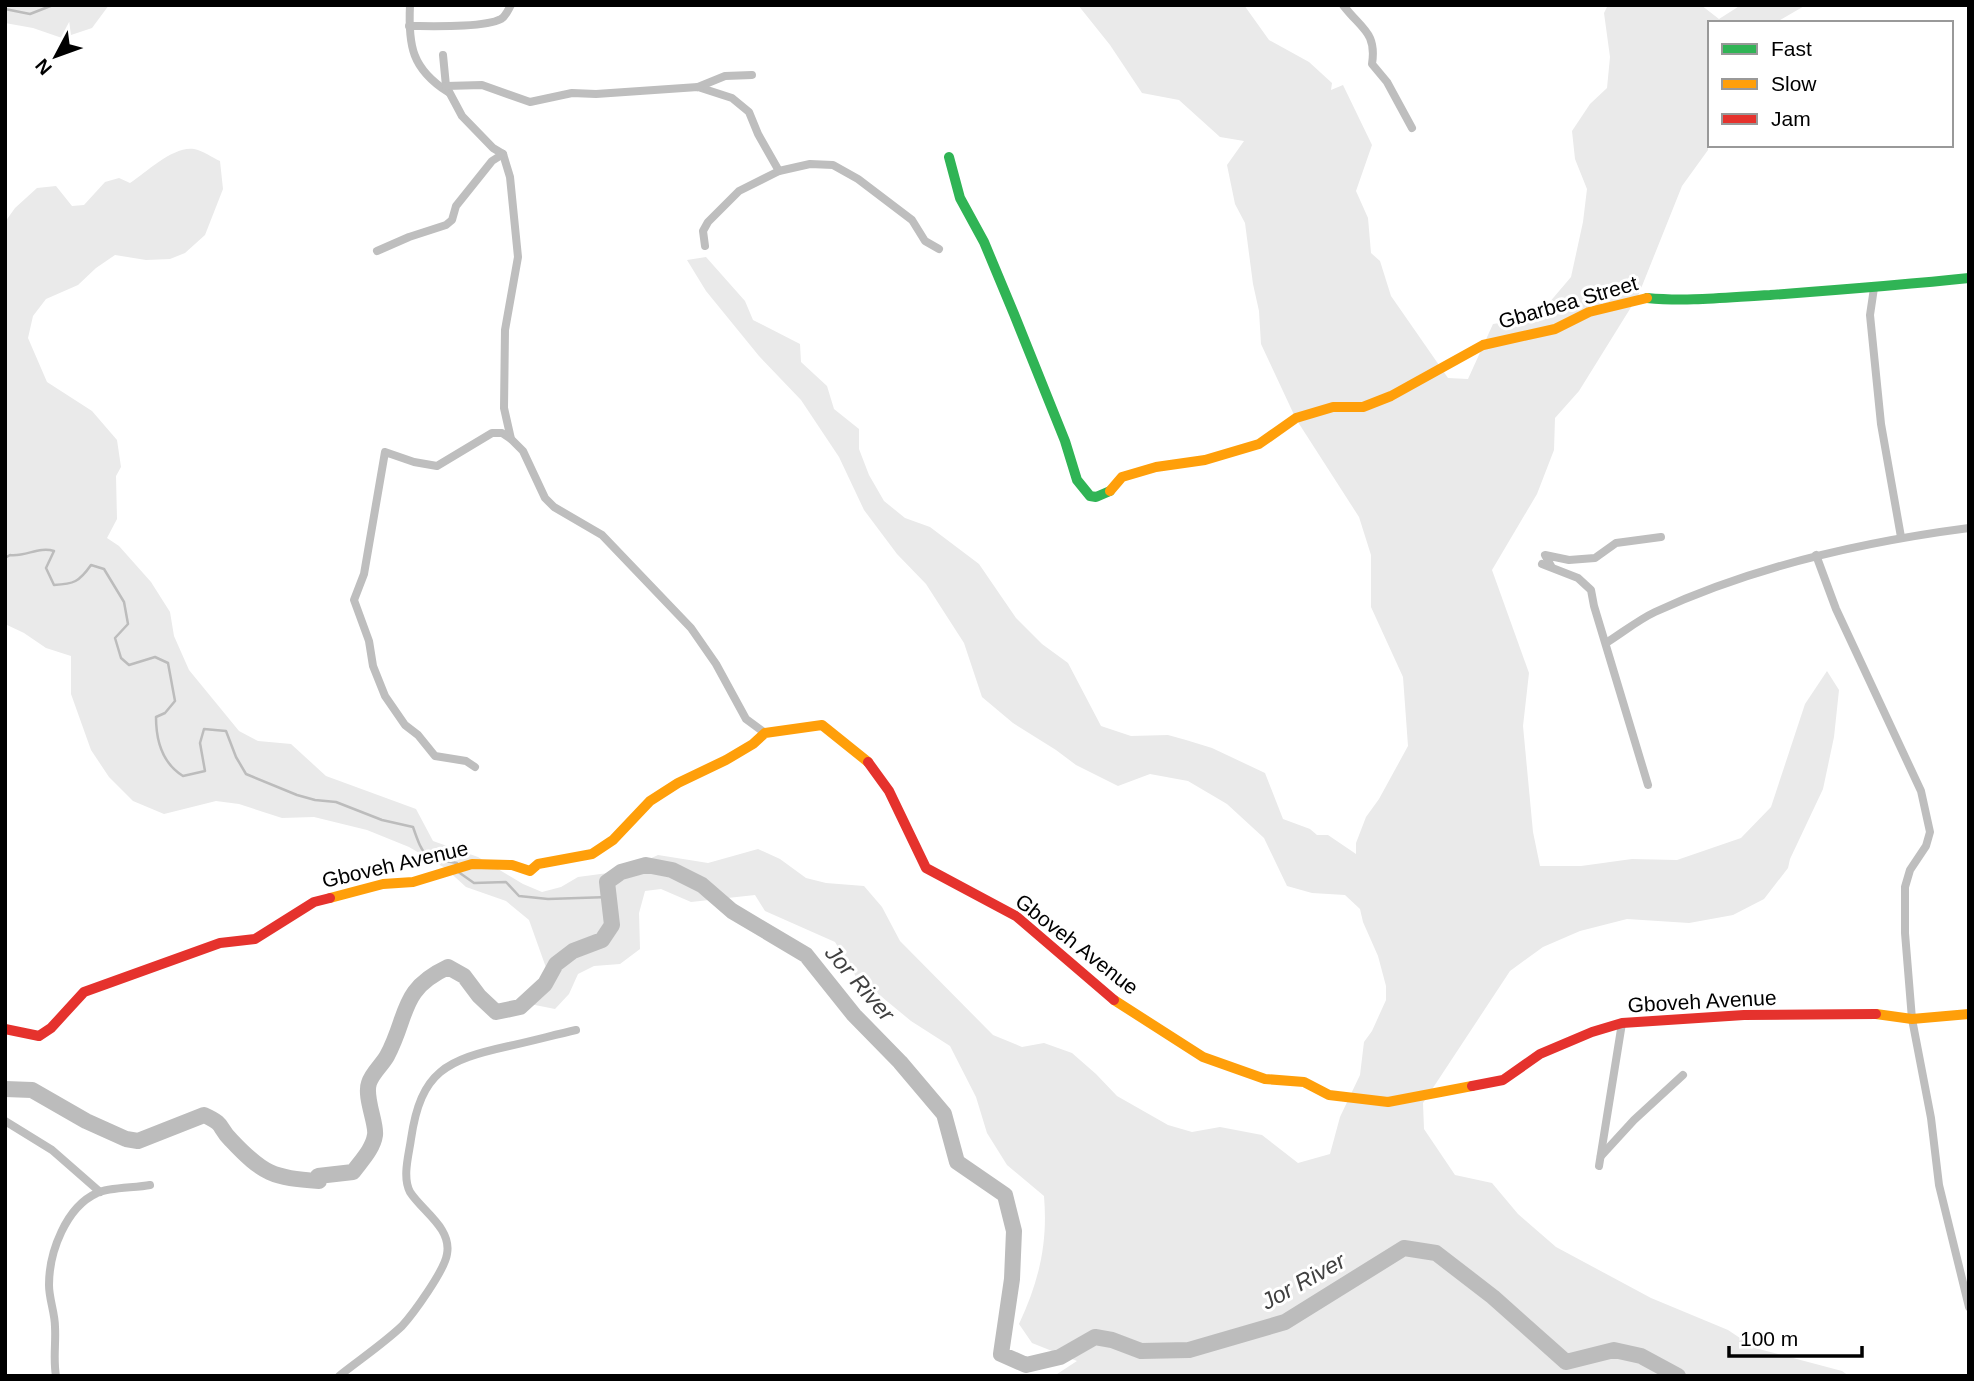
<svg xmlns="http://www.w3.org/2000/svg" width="1974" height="1381" font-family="Arial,sans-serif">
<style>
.green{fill:#eaeaea}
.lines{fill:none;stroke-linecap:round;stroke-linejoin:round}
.stream{stroke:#bcbcbc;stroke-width:2.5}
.river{stroke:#bcbcbc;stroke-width:16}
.street{stroke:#bebebe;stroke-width:8}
.fast{stroke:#30b455;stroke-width:10}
.slow{stroke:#ff9f0a;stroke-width:10}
.jam{stroke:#e5322d;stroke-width:10}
.labels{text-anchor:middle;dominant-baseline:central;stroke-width:6;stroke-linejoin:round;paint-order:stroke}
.street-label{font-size:21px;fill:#000;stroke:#fff}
.water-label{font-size:23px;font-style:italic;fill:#404040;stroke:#fff}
</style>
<rect width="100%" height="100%" fill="#fff"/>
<g class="green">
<polygon points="5,5 109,5 92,28 62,38 33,28 5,23"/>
<path d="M1078,5h166l25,35 40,22 23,21 -1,7 12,-5 29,60 -16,46 12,27 3,35 9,8 11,35 57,82 20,1 25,-55 44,-7 34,-40 12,-55 4,-33 -12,-30 -3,-28 18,-27 17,-16 3,-31 -6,-44 4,-8h93l18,14 22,-14h65l-31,18h-65l-2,127 -26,36 -44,110 -59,95 -24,27 -1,32 -17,44 -45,76 37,103 -6,53 10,106 7,34h41l51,-7 45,1 64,-22 30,-31 34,-103 22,-33 12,19 -5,47 -11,52 -33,70 -2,9 -24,31 -31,16 -44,8 -62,-4 -47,12 -37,16 -33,24 -87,132 1,26 31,46 37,8 26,31 38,33 95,51 77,32 27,18 87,23 7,5h-795l23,-15 -45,-18 -13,-19c20,-43 29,-80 25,-128l-37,-31 -20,-32 -11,-36 -26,-51 -39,-25 -40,-33 -10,-3 -26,-43 -70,-31 -10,-16 -64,7 -30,-13 -16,2 -6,22 1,36 -20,15 -26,2 -16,8 -9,20 -14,15 -30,-6 24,-27 -20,-56 -23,-19 -40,-14 -21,-19 -36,-21 -42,-17 -53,-13 -32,1 -43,-14 -23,-3 -52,13 -31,-13 -24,-24 -18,-27 -20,-56v-38l-25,-8 -22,-15 -19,-9v-402l10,-14 22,-20 19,-2 16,20 12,-1 21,-23 14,-4 11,5c17,-11 43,-37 64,-34 8,1 19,9 26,12l3,28 -18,46 -20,18 -15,6 -24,1 -31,-5 -19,13 -18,17 -32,14 -13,17 -5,22 19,44 45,29 25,29 4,27 -5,9 1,43 -10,19 12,8 32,36 19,30 4,24 15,34 50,61 19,10 33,3 35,32 90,33 17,32 45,16 45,27 19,8 19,-5 17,-10 45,-6 35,-16 50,8 50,-14 22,10 26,19 20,5 38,3 18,21 18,34 93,94 29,12 22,-4 28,10 24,21 21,22 51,29 24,7 28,-5 42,8 36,28 32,-9 10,-37 20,-42 4,-33 8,-11 14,-31v-14l-8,-30 -15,-34 -3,-13 -15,-14 -33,-2 -25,-7 -23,-48 -37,-34 -39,-23 -38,-7 -32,12 -42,-21 -20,-15 -43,-27 -31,-26 -18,-54 -38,-59 -29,-30 -33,-44 -25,-53 -38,-57 -42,-44 -53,-65 -19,-31 19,-3 39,44 8,19 47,24 1,18 26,24 7,23 25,20v20l10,26 15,26 21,17 25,9 49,37 37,54 26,26 26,19 33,63 30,10 37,-1 18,5 26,8 53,25 18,46 27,10 7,6h11l28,19v-11l10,-26 13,-18 29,-53 -5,-69 -32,-70v-52l-12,-38 -63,-98 -35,-75 -2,-33 -6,-27 -8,-61 -10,-19 -8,-39 17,-24 -24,-4 -41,-37 -37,-7 -32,-48z"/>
</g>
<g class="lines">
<g class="stream">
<polyline points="5,9 30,14 53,5"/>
<path d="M5,558l5,-3c16,2 29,-9 44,-4l-8,17 8,17c20,-1 25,-3 37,-20l13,4 20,33 4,22 -13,14 6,20 8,7 26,-8 13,6 7,38 -10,12 -9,4c0,24 6,46 27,59l22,-5 -5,-28 4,-14 22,2 10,26 10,17 51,21 18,5 21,2 46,18 31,7c11,32 12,31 44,36v2"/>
<polyline points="457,871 474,883 506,882 519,896 548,899 609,897 607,882"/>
</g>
<path class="river" d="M5,1089l27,1 54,31 40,18 12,2 66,-26c22,10 13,11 27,25 32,34 42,38 88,41l-1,-5 35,-4c8,-11 20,-23 22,-37 2,-11 -11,-38 -6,-52 3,-10 13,-18 18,-27 22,-41 12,-66 61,-89l16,9 15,20 17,16 24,-5 25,-23 11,-20 17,-13 29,-11 10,-15 -5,-43 14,-10 25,-7 26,5 30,15 30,26 74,44 48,60 46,47 44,52 13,48 48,33 9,36 -2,48 -11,75 25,11 34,-8 35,-20 17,3 29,11 48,-1 96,-28 119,-74 32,5 57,44 73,65 48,-12 27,6 37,20"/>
<g class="street">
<path d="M410,5c-2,41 2,64 38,87"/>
<path d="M1343,5c18,24 34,27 29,59l15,18 25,46"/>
<path d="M409,26c21,0 75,2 92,-7 5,-3 7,-9 10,-14"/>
<polyline points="443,55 446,86 462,116 493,148 503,154 510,177 518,257 505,330 504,408 511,439 523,451 545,498 554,507 602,535 691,628 716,664 746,719 765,733"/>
<polyline points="446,86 482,85 530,102 572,93 596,94 698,87 732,98 749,112 758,134 779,171"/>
<polyline points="698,87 725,76 752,75"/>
<polyline points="705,246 703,231 708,222 739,191 779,171 810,164 833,165 858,179 912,220 925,241 939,249"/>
<polyline points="377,251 409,237 446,225 452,220 456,206 492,161 503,154"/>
<polyline points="1874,288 1870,315 1881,424 1901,537"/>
<polyline points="1816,555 1836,609 1921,791 1930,832 1926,846 1910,870 1905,887 1905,933 1912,1019 1931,1118 1939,1185 1969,1307"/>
<polyline points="1542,564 1578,578 1591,590 1594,606 1648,785"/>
<polyline points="1551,566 1545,555 1569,560 1595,558 1616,543 1661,537"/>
<path d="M1606,643c16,-10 32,-23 49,-31 99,-46 206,-70 314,-84"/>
<polyline points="475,767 466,761 435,756 418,735 405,725 385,696 373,666 369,641 354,600 364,574 385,452 414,462 437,466 492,433 502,433 511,439"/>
<polyline points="5,1121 52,1150 100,1192"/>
<polyline points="1601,1156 1634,1120 1683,1075"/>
<polyline points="1599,1166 1622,1023"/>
<path d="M56,1376c-3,-17 0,-32 -1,-49 0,-14 -6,-28 -6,-42 0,-33 17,-78 48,-92 12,-6 39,-5 53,-8"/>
<path d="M339,1376c20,-16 44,-32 63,-50 11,-12 43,-56 45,-72 5,-26 -25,-43 -37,-62 -8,-15 -1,-38 1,-53 10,-68 35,-79 98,-93 23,-5 45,-11 67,-16"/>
</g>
<g class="fast">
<polyline points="949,157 960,198 984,242 1014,314 1065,441 1077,480 1090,496 1096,497 1110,491"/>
<path d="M1647,298c41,4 83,-1 123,-3 67,-5 133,-10 199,-17"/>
</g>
<g class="slow">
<polyline points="1110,491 1122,477 1156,467 1205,460 1259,444 1296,418 1333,407 1363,407 1391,396 1483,345 1555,329 1589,312 1647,298"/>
<polyline points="330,898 383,884 413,882 472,864 512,865 530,871 538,864 592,854 613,840 650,801 678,783 726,760 753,744 765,733 822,725 868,762"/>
<polyline points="1114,1000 1203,1057 1265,1079 1304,1082 1329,1095 1388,1102 1472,1086"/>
<polyline points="1876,1014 1912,1019 1969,1014"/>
</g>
<g class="jam">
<polyline points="868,762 889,791 926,868 1016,916 1114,1000"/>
<polyline points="5,1029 39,1036 51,1028 84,992 220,943 255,939 314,902 330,898"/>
<polyline points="1472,1086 1503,1080 1540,1054 1592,1032 1622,1023 1744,1015 1876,1014"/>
</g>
</g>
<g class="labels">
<g class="street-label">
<text transform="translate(1568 302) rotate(-16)">Gbarbea Street</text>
<text transform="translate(395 864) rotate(-13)">Gboveh Avenue</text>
<text transform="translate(1077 944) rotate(38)">Gboveh Avenue</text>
<text transform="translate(1702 1001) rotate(-3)">Gboveh Avenue</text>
</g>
<g class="water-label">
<text transform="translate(860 983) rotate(49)">Jor River</text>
<text transform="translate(1303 1281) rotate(-29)">Jor River</text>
</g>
</g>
<rect width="1974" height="1381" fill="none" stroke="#000000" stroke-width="14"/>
<rect x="1708" y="21" width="245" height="126" fill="#ffffff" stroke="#999999" stroke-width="2"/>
<rect x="1722" y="44" width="35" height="10" fill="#30b455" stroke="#999999" stroke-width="2"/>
<text x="1771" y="56" font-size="21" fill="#000000">Fast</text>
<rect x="1722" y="79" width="35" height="10" fill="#ff9f0a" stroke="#999999" stroke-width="2"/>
<text x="1771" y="91" font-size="21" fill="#000000">Slow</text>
<rect x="1722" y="114" width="35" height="10" fill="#e5322d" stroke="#999999" stroke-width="2"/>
<text x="1771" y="126" font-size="21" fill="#000000">Jam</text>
<g transform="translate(56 56) rotate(229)" stroke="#ffffff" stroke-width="5" paint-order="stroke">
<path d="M0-5L12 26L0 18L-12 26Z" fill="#000000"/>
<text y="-10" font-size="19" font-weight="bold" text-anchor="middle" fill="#000000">N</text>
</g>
<path d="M1729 1346v10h133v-10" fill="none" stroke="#000000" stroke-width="3.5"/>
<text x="1740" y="1346" font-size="21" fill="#000000" stroke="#ffffff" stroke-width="5" paint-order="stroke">100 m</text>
</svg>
